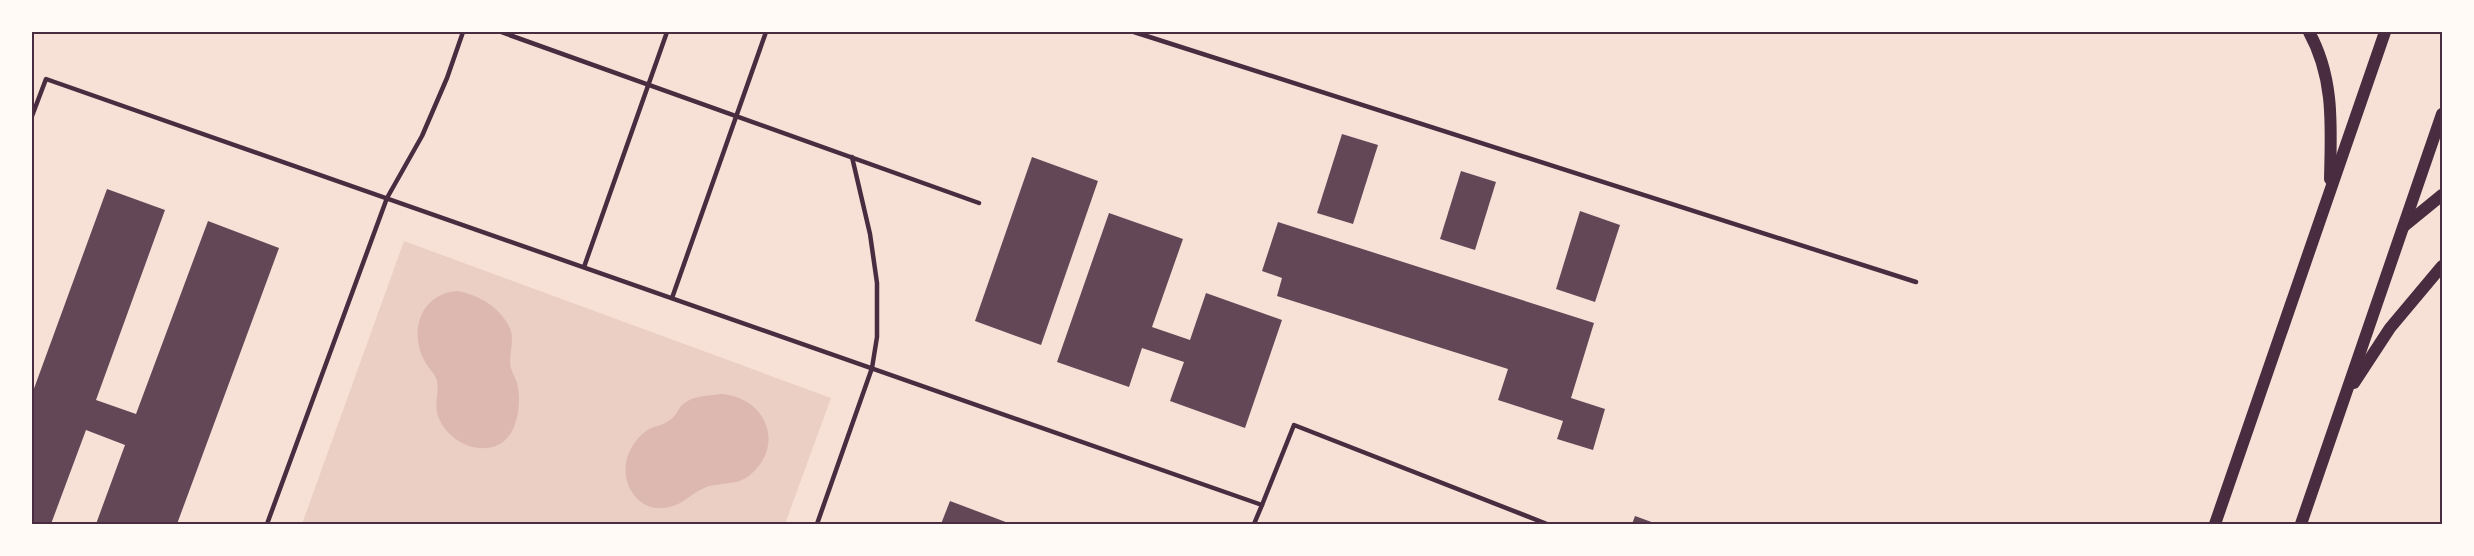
<svg xmlns="http://www.w3.org/2000/svg" width="2474" height="556" font-family="'DejaVu Sans',sans-serif">
<style>
.green{fill:#ebcfc5}
.water{fill:#dcb8b0}
.building{fill:#644757}
.lines{fill:none;stroke-linecap:round;stroke-linejoin:round}
.service{stroke:#4a2c40;stroke-width:4.5}
.secondary{stroke:#4a2c40;stroke-width:12}
.neatline{fill:none;stroke:#4a2c40;stroke-width:2}
</style>
<rect width="100%" height="100%" fill="#f7e1d7"/>
<polygon class="green" points="404,241 831,398 785,524 302,524"/>
<g class="water">
<path d="M458,291c22,5 40,15 51,35 6,12 1,24 1,36 0,8 5,14 7,21 5,19 1,53 -19,62 -24,11 -54,-7 -61,-32 -2,-11 2,-21 0,-32 -2,-8 -8,-12 -12,-19 -17,-31 -4,-69 33,-71z"/>
<path d="M721,394c45,3 65,51 29,81 -14,12 -33,6 -48,14 -14,7 -21,18 -40,19 -11,1 -21,-4 -28,-13 -16,-21 -8,-49 12,-64 7,-5 15,-5 21,-9 8,-4 10,-11 15,-17 11,-10 26,-9 39,-11z"/>
</g>
<g class="building">
<polygon points="1342,134 1378,145 1353,224 1317,213"/>
<polygon points="1032,157 1098,181 1041,345 975,321"/>
<polygon points="1461,171 1496,182 1475,250 1440,239"/>
<polygon points="107,189 165,210 96,400 136,414 208,221 279,248 177,524 96,524 125,445 86,430 51,524 32,524 32,394"/>
<polygon points="1580,211 1620,225 1595,302 1556,289"/>
<polygon points="1109,213 1183,239 1152,327 1190,340 1206,293 1282,320 1245,428 1170,401 1184,362 1142,348 1129,387 1057,362"/>
<polygon points="1278,222 1594,323 1571,398 1605,409 1593,450 1557,439 1563,421 1498,400 1508,369 1277,296 1282,278 1262,271"/>
<polygon points="950,501 1011,524 941,524"/>
<polygon points="1635,516 1657,524 1632,524"/>
</g>
<g class="lines">
<g class="service">
<polyline points="501,32 979,203"/>
<polyline points="1134,32 1916,282"/>
<polyline points="32,116 46,79 1262,505 1254,524"/>
<polyline points="584,267 667,32"/>
<polyline points="672,298 766,32"/>
<polyline points="1262,505 1294,425 1547,524"/>
<polyline points="267,524 387,198 422,136 447,78 463,32"/>
<polyline points="817,524 872,368 877,337 877,283 870,234 852,157"/>
</g>
<g class="secondary">
<path d="M2309,32c26,47 22,96 21,147"/>
<polyline points="2404,226 2442,195"/>
<polyline points="2354,383 2390,328 2442,266"/>
<polyline points="2215,524 2385,32"/>
<polyline points="2301,524 2442,114"/>
</g>
</g>
<rect width="2474" height="556" fill="none" stroke="#fffaf5" stroke-width="66"/>
<rect x="33" y="33" width="2408" height="490" class="neatline"/>
</svg>
